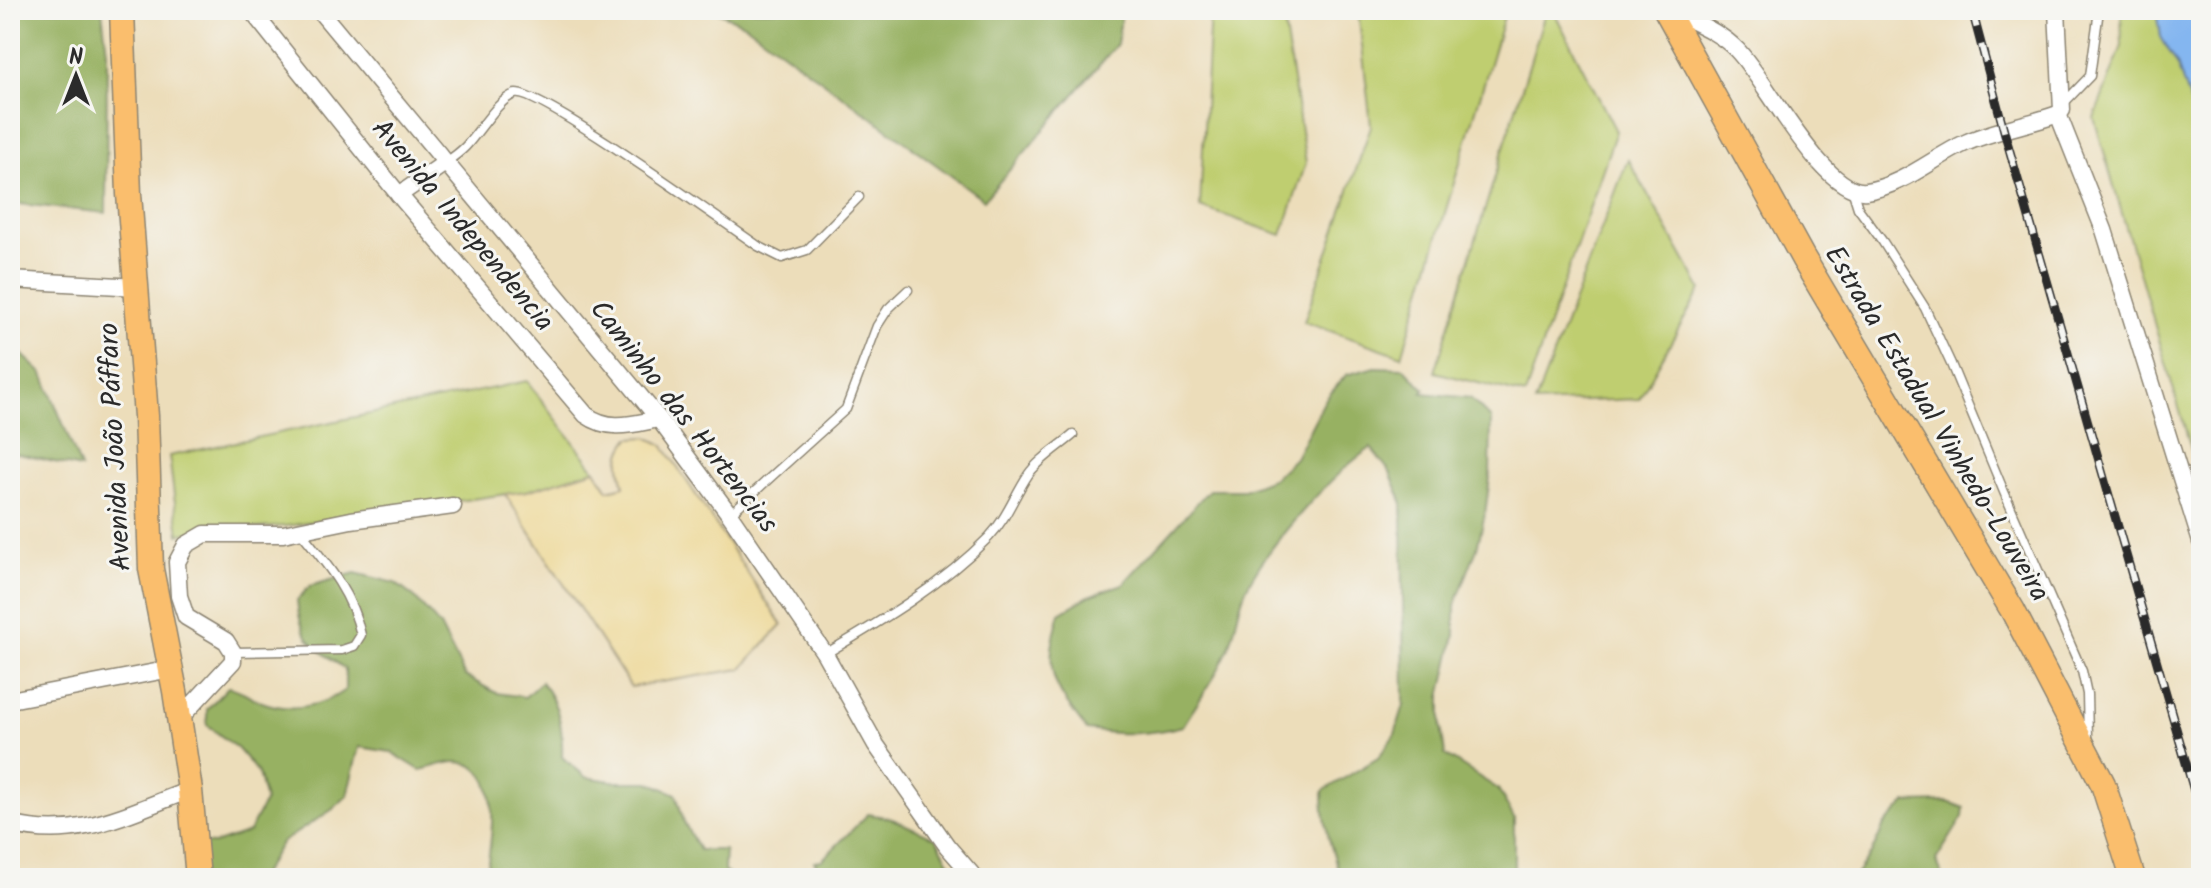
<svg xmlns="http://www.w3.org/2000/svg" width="2211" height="888" font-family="Kalam,sans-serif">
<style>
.green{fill:#bfce70;stroke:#757c4e;stroke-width:2}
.forest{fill:#97b162;stroke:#616e46;stroke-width:2}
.sand{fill:#eeda9e;stroke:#8c8264;stroke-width:2}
.water{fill:#84b6f0;stroke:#58708e;stroke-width:2}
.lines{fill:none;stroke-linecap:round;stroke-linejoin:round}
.lane-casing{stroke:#8c8472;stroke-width:11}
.street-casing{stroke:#8c8472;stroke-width:19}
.primary-casing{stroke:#8c8472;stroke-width:27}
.lane{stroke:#fff;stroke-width:8}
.street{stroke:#fff;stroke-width:16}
.primary{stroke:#fabe6d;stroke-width:24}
.rail-casing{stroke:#2b2b2b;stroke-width:9}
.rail{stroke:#f6f6f2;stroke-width:6;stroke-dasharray:18;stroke-linecap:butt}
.labels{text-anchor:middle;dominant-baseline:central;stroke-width:6;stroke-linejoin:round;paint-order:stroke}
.street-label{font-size:28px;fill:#2b2b2b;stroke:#f6f6f2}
</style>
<rect width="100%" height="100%" fill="#f6f6f2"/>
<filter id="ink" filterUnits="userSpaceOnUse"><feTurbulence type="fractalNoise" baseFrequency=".0125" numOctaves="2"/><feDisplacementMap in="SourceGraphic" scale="16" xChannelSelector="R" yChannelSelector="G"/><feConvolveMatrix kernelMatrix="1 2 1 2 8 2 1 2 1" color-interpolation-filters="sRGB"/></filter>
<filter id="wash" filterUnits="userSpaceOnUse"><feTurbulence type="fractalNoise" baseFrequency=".006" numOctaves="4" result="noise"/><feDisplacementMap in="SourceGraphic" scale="32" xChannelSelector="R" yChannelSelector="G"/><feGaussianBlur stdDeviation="1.8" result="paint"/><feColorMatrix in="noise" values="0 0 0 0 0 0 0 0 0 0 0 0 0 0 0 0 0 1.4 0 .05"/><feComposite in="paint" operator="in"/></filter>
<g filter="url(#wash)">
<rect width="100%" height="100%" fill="#ecddba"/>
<g class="green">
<polygon points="1210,10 1282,10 1306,163 1282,235 1200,207"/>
<polygon points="1358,10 1506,10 1402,356 1304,322 1371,126"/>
<polygon points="1546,10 1553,10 1616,131 1525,395 1435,372"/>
<polygon points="2121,10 2157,10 2161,37 2177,64 2196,121 2201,127 2201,483 2094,118 2122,46"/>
<polygon points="1628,159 1701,289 1639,399 1535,403"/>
<polygon points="527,381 595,470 527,491 286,526 179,534 169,456"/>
</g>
<g class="forest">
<polygon points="10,10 102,10 107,52 106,213 10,203"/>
<polygon points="714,10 1122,10 1117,44 984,200 746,25"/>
<polygon points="10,343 43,374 81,468 10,452"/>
<path d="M1375,367l29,1 21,21 -3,4 48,5 21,21 -1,58 -5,37 -8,34 -22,57v30l-14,62v29l4,29 53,34 16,29v60h-173c-10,-30 -18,-55 -18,-87l55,-33 17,-24 9,-29 -2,-204 -12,-29 -19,-24c-38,24 -100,95 -122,135 -11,19 -12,44 -20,64 -12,29 -30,53 -46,79 -35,9 -60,9 -96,4 -36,-46 -44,-60 -27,-117l29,-17 34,-12 86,-94h35l30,-12 21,-20 30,-58 21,-25z"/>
<path d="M355,573l40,10 20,15 25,28 25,50 31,17 29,4 16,-15c19,23 22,47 21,75l24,20 31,5h32l27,12 8,28 15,28h26l-1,21 9,7h-247c3,-33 23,-115 -30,-116 -11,0 -25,6 -36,8l-29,-18 -32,-5 -12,49 -14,13 -52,34 -21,35h-61l-6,-35 21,1 35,-12 16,-31 -7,-28 -20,-24 -31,-24v-16l21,-22c14,2 22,10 34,15 28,11 61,4 83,-12v-21c-30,-22 -45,-28 -48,-69l13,-14z"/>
<polygon points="1948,802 1964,808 1963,817 1936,860 1944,878 1854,878 1872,852 1884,825 1906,803"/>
<polygon points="868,814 890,818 936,838 958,878 823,876 814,861 822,860"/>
</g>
<path class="sand" d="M647,437l16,8 119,180 -41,44 -110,18 -126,-193 22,-3 68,-21 13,20 16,-4c-5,-20 -8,-31 6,-48z"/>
<polygon class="water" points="2157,10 2201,10 2201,126 2196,121 2177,64 2161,37"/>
</g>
<g filter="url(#ink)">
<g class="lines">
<g class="lane-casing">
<g id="lane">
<polyline points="2063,104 2090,76 2099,10"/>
<path d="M446,162c6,-4 13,-9 19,-15 13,-13 33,-48 50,-53 23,-6 212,131 243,152l24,12 25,-8 52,-53"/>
<polyline points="1852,189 1858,208 1883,242 1925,308 1951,364 2004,492 2082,671 2087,694 2088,738"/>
<polyline points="730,514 846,409 877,326 888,309 908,290"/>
<path d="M233,652l109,-2 12,-4 7,-11c-9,-42 -35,-72 -61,-104"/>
<path d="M825,654c58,-34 117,-69 164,-117 18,-19 25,-41 39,-62 10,-15 31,-28 45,-40"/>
</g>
</g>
<g class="street-casing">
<g id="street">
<path d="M251,10l148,185 187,220c24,17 46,9 73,4"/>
<polyline points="319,10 659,419 730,515 825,654 876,745 947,846 975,878"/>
<path d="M1670,10c23,12 49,21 67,40 28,28 87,146 129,141 36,-5 67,-33 99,-48 29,-13 63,-18 93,-29l4,-4 -5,-100"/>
<polyline points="2058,114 2104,230 2201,542"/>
<polyline points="399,195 445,163"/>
<polyline points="10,280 138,287"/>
<polyline points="10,700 171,669"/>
<polyline points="179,719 233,661 233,652 226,641 186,617 179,596 177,562 186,545 205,534 283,534 351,520 453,506"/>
<path d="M10,824c68,18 117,-11 180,-34"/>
</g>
</g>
<g class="primary-casing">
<g id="primary">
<polyline points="122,10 129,194 146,416 151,569 175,691 190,790 198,878"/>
<polyline points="1666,10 1803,258 2013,611 2103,784 2133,878"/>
</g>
</g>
<use href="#lane" class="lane"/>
<use href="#street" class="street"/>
<use href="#primary" class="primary"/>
<g class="rail-casing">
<polyline id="rail" points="1972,10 2006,138 2201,815"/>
</g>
<use href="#rail" class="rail"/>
</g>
</g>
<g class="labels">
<g class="street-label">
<text transform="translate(462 226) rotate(50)">Avenida Independencia</text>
<text transform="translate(683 417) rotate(52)">Caminho das Hortencias</text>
<text transform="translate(1936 424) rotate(59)">Estrada Estadual Vinhedo-Louveira</text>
<text transform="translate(116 447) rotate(-93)">Avenida João Páffaro</text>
</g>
</g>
<rect width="2211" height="888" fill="none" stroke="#f6f6f2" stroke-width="40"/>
<g transform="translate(76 76)" stroke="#f6f6f2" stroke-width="6" paint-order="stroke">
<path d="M0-6L14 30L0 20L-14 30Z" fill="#2b2b2b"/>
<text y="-12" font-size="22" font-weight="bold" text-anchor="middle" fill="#2b2b2b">N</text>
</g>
</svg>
